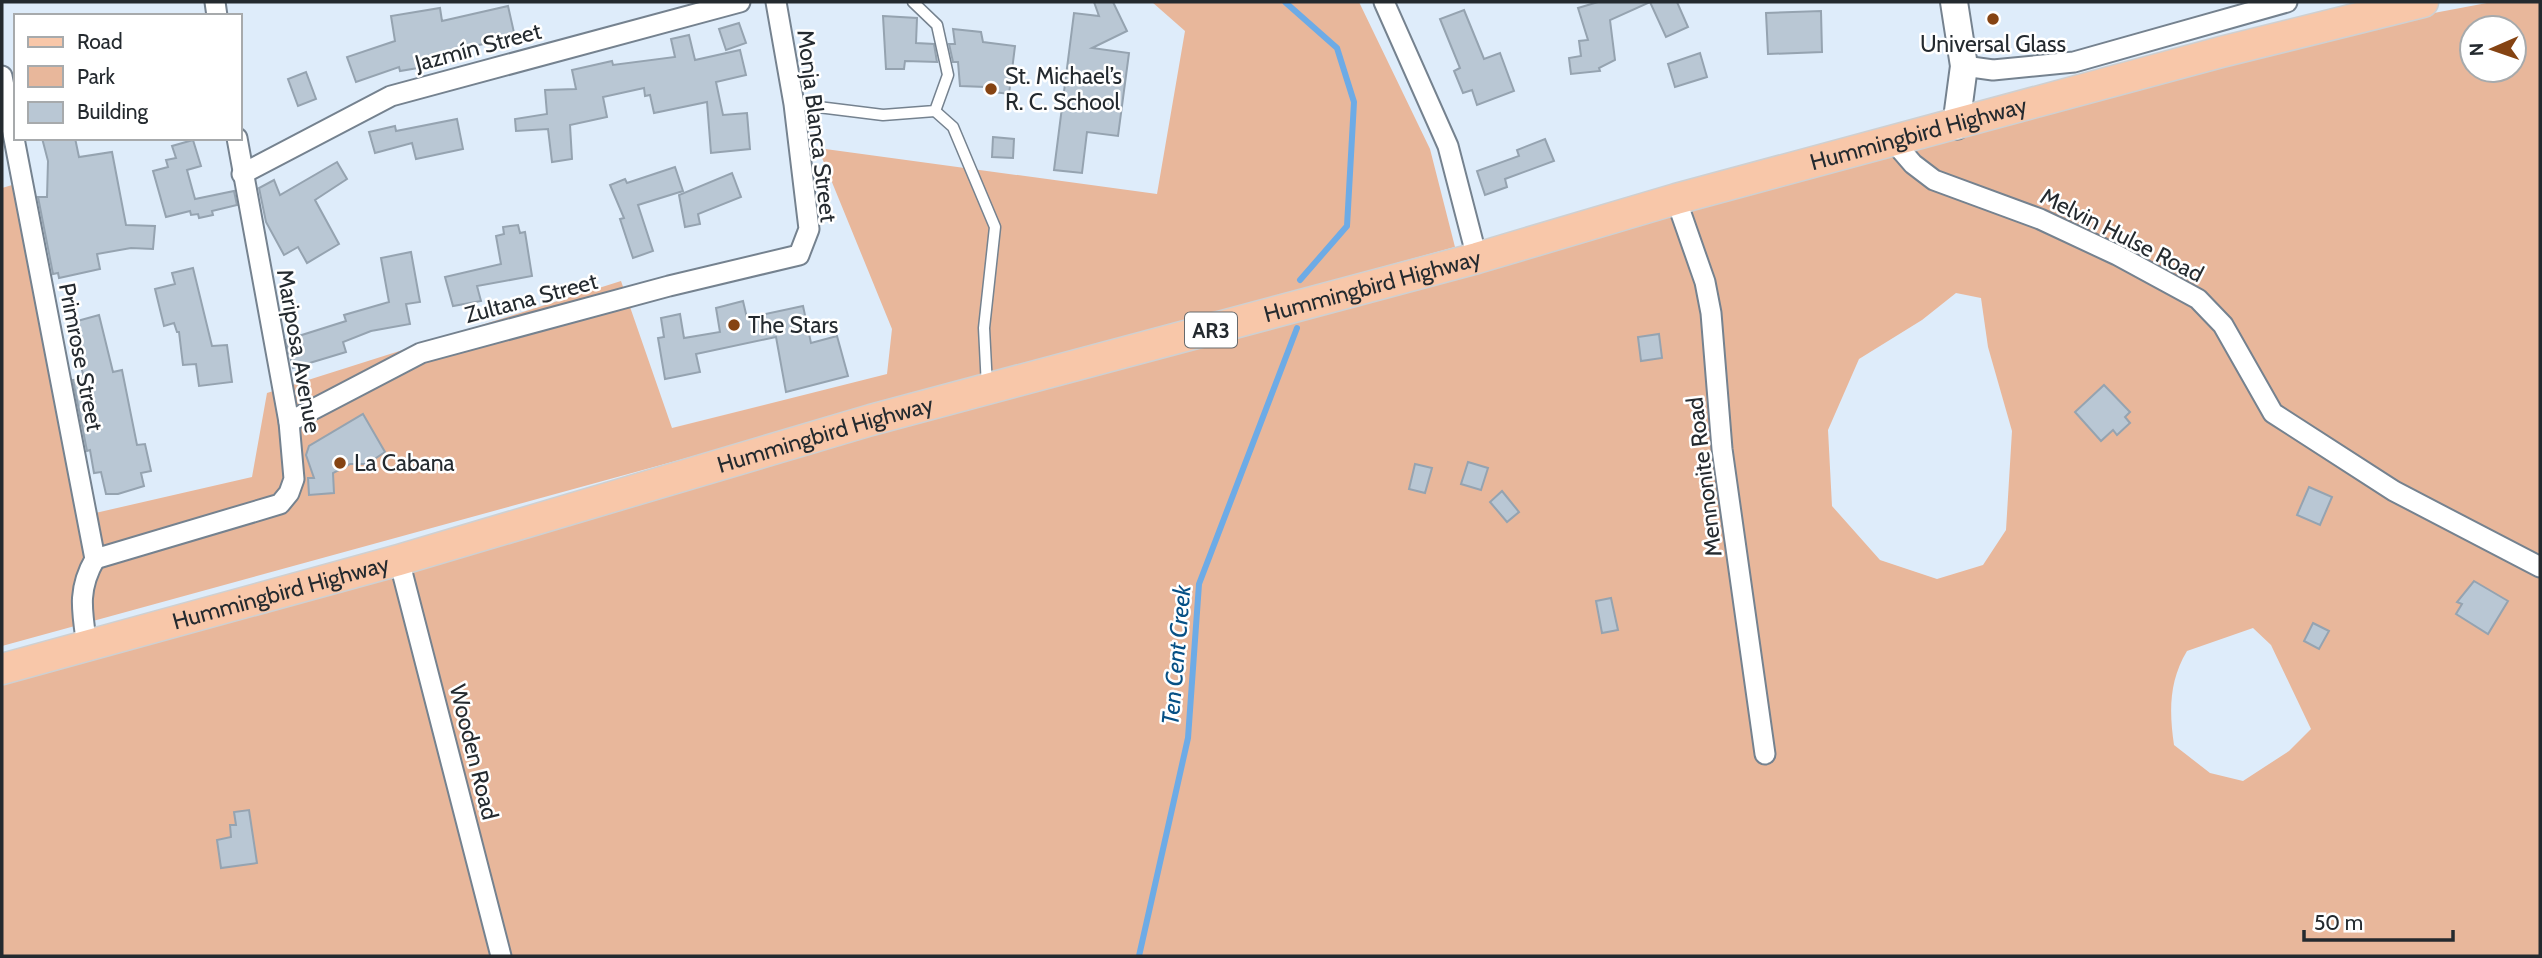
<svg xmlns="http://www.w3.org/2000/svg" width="2542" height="958" font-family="Cabin,sans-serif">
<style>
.green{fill:#e8b79b;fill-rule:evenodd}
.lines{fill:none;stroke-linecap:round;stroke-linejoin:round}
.stream{stroke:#6dabe6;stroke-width:6}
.building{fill:#b9c7d4;stroke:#95a3b0;stroke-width:2}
.lane-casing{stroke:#75828f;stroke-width:13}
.street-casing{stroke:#75828f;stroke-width:23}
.secondary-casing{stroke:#75828f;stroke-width:30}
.primary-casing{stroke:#cfd0d1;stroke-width:33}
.lane{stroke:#fff;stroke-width:10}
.street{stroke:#fff;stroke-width:19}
.secondary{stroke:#fff;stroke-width:26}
.primary{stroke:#f8c7a9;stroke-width:30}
.poi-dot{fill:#854312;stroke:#fff;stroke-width:2.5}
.labels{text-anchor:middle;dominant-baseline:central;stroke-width:5;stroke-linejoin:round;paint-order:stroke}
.shield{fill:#fff;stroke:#666a6d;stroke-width:2}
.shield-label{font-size:21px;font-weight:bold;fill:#242a2f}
.poi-label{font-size:23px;fill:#242a2f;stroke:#fff;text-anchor:start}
.street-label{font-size:23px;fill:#242a2f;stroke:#fff}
.water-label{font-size:24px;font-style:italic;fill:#065085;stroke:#fff}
</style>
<rect width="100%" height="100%" fill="#deecfa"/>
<g class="green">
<polygon points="1152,2 1359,2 1430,149 1455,247 2,646 2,188 29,180 91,514 252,477 267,393 621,281 672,428 887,374 892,329 818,148 1157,194 1185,31"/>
<path d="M2492,2h48v954h-2538v-284l2226,-609 190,-47zM2472,28h42v42h-42zM1956,293l25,5 7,49 24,84 -6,99 -23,35 -46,14 -57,-19 -48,-54 -4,-76 31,-71 63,-39zM2253,628l18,17 40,84 -22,22 -46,30 -33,-8 -36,-28c-5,-34 -5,-64 13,-94z"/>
</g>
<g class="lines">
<g class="stream">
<polyline points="1285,2 1337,48 1354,102 1347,226 1300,280"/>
<polyline points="1139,956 1188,738 1199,584 1297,328"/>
</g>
</g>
<g class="building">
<polygon points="1094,2 1113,2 1127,31 1092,48 1129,53 1118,136 1087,132 1082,173 1054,170 1074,13 1099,16"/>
<polygon points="1598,2 1677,2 1688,27 1666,37 1650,2 1610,20 1615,60 1599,68 1600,71 1571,74 1569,58 1581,56 1579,41 1588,40 1578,8"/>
<polygon points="508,6 515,37 447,52 448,63 400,71 399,67 356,82 347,57 395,41 391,16 440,8 442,21"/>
<polygon points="1464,10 1484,59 1500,53 1514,91 1477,105 1472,90 1463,93 1454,71 1460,68 1440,19"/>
<polygon points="1821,11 1822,52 1768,54 1766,13"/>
<polygon points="883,16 917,18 916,43 934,44 937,62 905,61 904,69 886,69"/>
<polygon points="739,23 746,43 726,50 719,29"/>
<polygon points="953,29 981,32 983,42 1015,46 1009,94 986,91 986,87 960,86 958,62 953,62 949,44 955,44"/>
<polygon points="689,35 695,60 740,50 746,75 716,82 723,115 747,113 750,149 711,153 707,102 654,113 650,95 645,96 644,88 603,97 607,117 570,125 572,159 552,162 548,129 516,131 515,119 547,114 545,90 576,89 572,70 612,61 613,65 675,57 671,39"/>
<polygon points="1700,53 1707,77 1675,87 1668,64"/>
<polygon points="306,72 316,99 298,106 288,79"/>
<polygon points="457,119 463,149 416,159 412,143 375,153 369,132 395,126 396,131"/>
<polygon points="993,137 1014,139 1013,158 992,157"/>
<polygon points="42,138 75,138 79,157 112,152 126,225 155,226 153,249 131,248 97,254 100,269 59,278 58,273 53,274 38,197 47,197 48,161"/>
<polygon points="1545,139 1554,161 1505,179 1507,187 1485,195 1477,171 1519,156 1517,150"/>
<polygon points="193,140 201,166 187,170 195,199 234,191 237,205 212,211 213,215 199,218 198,214 191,215 190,211 166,217 153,171 168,167 166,160 176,158 172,146"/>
<polygon points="337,162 347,179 315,200 339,244 307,263 298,247 284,255 266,222 259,188 274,180 280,195"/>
<polygon points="675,167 683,191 638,205 653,251 633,258 620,219 624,218 610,185 625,179 627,183"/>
<polygon points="732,173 741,197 698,214 700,224 685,227 679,195"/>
<polygon points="518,225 520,233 525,232 532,276 477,286 481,301 453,306 445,277 501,264 496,236 504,234 503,227"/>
<polygon points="411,252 420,302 406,304 410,324 371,331 343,342 346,352 293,368 286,340 346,321 344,315 389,302 381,258"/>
<polygon points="193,268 212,346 227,345 232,382 199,386 196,364 183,365 179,332 177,332 174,323 164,326 155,289 175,284 172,273"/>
<polygon points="743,301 747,318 803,306 811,343 837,336 848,376 786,392 776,337 696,354 700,372 665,379 658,338 664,337 661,318 680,314 684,338 720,332 716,308"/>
<polygon points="99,315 113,372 122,370 137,445 145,444 151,471 141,473 144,486 118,494 106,494 101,472 94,473 90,450 87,451 73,380 84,378 70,323"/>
<polygon points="1659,334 1662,358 1641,361 1638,337"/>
<polygon points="2104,385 2130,412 2125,417 2130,423 2117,435 2113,430 2101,441 2075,412"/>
<polygon points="363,414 385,452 367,464 350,464 333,473 334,493 309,495 308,478 314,478 306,455 309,446"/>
<polygon points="1468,462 1488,468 1481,490 1461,484"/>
<polygon points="1415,464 1432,468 1425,493 1409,489"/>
<polygon points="2309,487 2332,497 2320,525 2297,515"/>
<polygon points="1502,491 1519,512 1507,522 1490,502"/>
<polygon points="2474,581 2508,601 2488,634 2456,614 2462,604 2457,602"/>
<polygon points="1611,598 1618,630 1602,633 1596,601"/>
<polygon points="2313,623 2329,631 2319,649 2304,641"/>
<polygon points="249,810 257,863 221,868 217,840 231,837 230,825 236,825 234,812"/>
</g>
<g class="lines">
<g class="lane-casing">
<g id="lane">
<polyline points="794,104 883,115 935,111 948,75 937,25 913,2"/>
<polyline points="935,111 953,127 995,227 984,328 987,387"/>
</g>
</g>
<g class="street-casing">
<g id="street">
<polyline points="215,2 217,16"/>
<polyline points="1384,2 1448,146 1477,258"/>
<polyline points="1964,66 1993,70 2074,62 2287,2"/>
<path d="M2,76l93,483c-18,31 -13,52 -8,87"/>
<polyline points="1894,142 1913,164 1934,180 2040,219 2117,255 2198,299 2223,325 2273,413 2394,491 2540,567"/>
<polyline points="242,174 391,96 740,2"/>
<polyline points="1676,199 1705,282 1711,313 1722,449 1765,754"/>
<polyline points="289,422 421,353 669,286 799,255 809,229 794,104 776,2"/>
<polyline points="95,559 280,504 289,493 294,479 289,422 237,138"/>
<polyline points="399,560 501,956"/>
</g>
</g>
<g class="secondary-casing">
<polyline id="secondary" points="1954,2 1964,66 1956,126"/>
</g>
<g class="primary-casing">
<g id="primary">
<path id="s1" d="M2,669l397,-109 472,-140 606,-162 199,-59 545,-147 202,-50"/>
</g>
</g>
<use href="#lane" class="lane"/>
<use href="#street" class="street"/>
<use href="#secondary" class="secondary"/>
<use href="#primary" class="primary"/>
</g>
<g class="poi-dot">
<circle cx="1993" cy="19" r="7"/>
<circle cx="991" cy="89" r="7"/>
<circle cx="734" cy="325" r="7"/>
<circle cx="340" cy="463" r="7"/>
</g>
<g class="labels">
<rect class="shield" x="1185" y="312.5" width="52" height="35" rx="5"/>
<g class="shield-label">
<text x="1211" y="330">AR3</text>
</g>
<g class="poi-label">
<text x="1993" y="44" text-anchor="middle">Universal Glass</text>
<text x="1005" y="76">St. Michael’s<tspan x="1005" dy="26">R. C. School</tspan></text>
<text x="748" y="325">The Stars</text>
<text x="354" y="463">La Cabana</text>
</g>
<g class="street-label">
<text transform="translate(478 47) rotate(-15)">Jazmín Street</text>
<text transform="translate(817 126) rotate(83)">Monja Blanca Street</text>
<text stroke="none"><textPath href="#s1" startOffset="1990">Hummingbird Highway</textPath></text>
<text transform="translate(2122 235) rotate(27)">Melvin Hulse Road</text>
<text stroke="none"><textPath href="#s1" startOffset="1423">Hummingbird Highway</textPath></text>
<text transform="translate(531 298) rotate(-15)">Zultana Street</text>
<text transform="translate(299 351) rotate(80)">Mariposa Avenue</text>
<text transform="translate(81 357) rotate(79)">Primrose Street</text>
<text stroke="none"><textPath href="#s1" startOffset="856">Hummingbird Highway</textPath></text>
<text transform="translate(1704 477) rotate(-97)">Mennonite Road</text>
<text stroke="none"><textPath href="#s1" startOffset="289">Hummingbird Highway</textPath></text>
<text transform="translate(474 752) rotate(76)">Wooden Road</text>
</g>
<g class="water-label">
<text transform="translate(1176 655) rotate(-85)">Ten Cent Creek</text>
</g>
</g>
<rect width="2542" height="958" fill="none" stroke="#242a2f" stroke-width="7"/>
<rect x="14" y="14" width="228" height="126" fill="#ffffff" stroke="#a7aaac" stroke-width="2"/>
<rect x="28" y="37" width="35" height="10" fill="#f8c7a9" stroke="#a7aaac" stroke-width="2"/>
<text x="77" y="49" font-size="21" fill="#242a2f">Road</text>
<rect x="28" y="66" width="35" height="21" fill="#e8b79b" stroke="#a7aaac" stroke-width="2"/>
<text x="77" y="84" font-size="21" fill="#242a2f">Park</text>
<rect x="28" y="102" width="35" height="21" fill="#b9c7d4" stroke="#a7aaac" stroke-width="2"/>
<text x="77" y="119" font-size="21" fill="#242a2f">Building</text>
<g transform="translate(2493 49) rotate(268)"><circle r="33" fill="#ffffff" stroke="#a7aaac" stroke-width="2"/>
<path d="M0-5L12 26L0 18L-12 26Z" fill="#854312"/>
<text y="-10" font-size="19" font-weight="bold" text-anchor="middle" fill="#242a2f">N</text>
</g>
<path d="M2304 930v10h149v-10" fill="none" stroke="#242a2f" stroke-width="3.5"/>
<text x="2314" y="930" font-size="21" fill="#242a2f" stroke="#ffffff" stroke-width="5" paint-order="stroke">50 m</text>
</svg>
